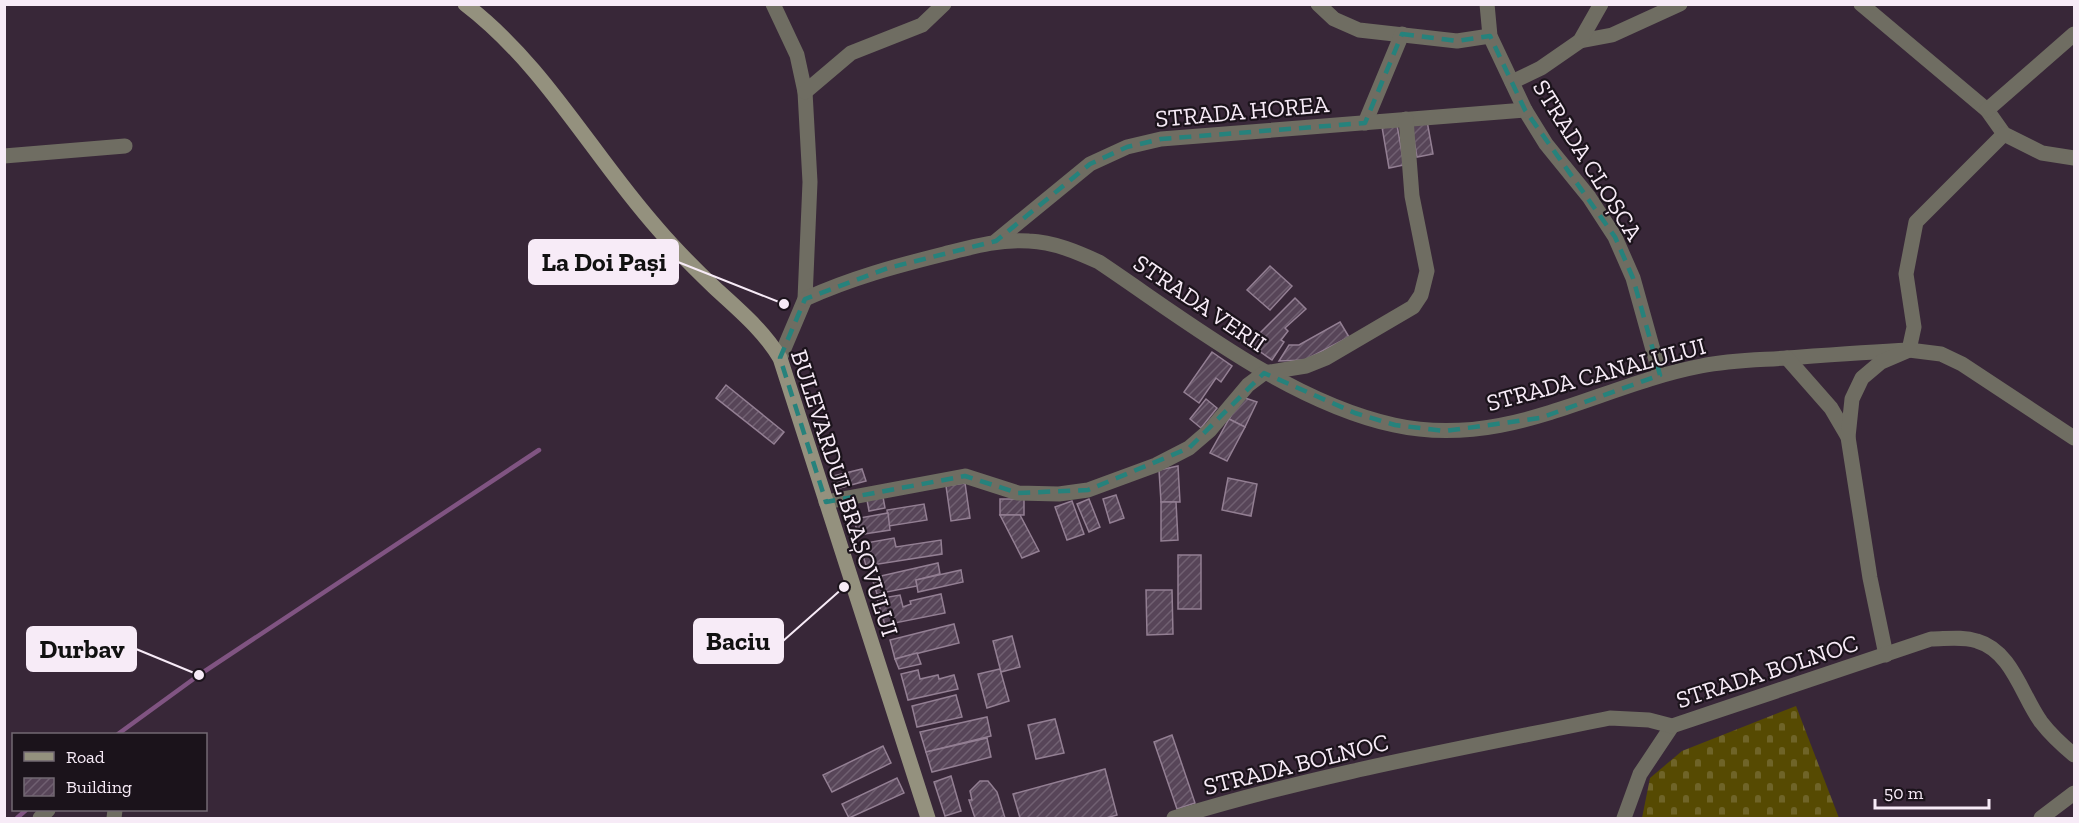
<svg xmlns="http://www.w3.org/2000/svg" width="2079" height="823" font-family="'Zilla Slab',serif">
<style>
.cemetery{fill:url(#cemetery-stones)}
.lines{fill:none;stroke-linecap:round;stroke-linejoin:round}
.stream{stroke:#805482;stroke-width:4.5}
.building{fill:url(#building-hatch);stroke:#937f93;stroke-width:1.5}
.minor{stroke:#6f6d62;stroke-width:15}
.tertiary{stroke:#6f6d62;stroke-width:15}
.secondary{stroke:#94917e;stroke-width:15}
.marked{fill:none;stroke:#26827c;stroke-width:4.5;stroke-dasharray:12 8;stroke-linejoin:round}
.labels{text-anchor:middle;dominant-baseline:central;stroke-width:4.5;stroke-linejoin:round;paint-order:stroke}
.street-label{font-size:24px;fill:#f7ebf7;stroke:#1b131b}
.leader{fill:none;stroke:#f7ebf7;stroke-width:2}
.callout-dot{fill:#f7ebf7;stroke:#1b131b;stroke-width:2}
.callout{fill:#f7ebf7;stroke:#f7ebf7;stroke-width:2}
.callout-label{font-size:26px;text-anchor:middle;font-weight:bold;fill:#111}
</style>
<defs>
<pattern id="cemetery-stones" width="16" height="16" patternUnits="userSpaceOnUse" patternTransform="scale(1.5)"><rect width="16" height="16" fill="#564a02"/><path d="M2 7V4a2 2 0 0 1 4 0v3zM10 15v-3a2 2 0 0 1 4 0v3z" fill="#6f6428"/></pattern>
<pattern id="building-hatch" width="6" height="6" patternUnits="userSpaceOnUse" patternTransform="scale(1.5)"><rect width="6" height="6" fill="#574558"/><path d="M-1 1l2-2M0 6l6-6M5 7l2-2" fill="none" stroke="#706071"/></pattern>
</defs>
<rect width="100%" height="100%" fill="#382738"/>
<polygon class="cemetery" points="1796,706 1839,818 1642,818 1650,778 1682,751"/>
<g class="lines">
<g class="stream">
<polyline points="118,734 199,675 539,450"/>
<polyline points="17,818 26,810"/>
</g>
</g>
<g class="building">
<polygon points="1427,121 1433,154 1417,157 1411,124"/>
<polygon points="1397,125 1404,165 1389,168 1382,127"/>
<polygon points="1270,266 1292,286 1270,310 1247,290"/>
<polygon points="1295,298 1306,309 1285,328 1288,331 1281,340 1284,342 1272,360 1249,344"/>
<polygon points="1340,322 1349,337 1305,360 1279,361 1289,345 1299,345"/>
<polygon points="1212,352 1232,366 1221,382 1216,378 1199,403 1184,392"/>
<polygon points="726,385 784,432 774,444 716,398"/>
<polygon points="1242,397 1257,402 1245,427 1229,419"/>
<polygon points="1206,399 1217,408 1201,428 1190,419"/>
<polygon points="1229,419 1245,427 1227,461 1210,453"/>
<polygon points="1178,466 1180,502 1161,502 1159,470"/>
<polygon points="862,469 866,481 836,489 833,476"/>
<polygon points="1228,478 1257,484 1251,516 1222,510"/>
<polygon points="965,483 970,518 951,521 946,486"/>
<polygon points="1116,495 1124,518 1110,523 1103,499"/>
<polygon points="883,497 885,508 869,511 867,500"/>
<rect x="1000" y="499" width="24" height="16"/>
<polygon points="1089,499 1100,527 1089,532 1077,504"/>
<polygon points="1072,501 1084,534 1067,540 1055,507"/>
<polygon points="1161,502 1176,502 1178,540 1161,541"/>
<polygon points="924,504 927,520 889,526 887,510"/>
<polygon points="888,513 890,530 858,535 854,519"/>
<polygon points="1000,515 1020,515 1039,551 1022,558"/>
<polygon points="894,538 896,547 941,540 942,554 866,566 860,544"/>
<rect x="1178" y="555" width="23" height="54"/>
<polygon points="938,563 940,574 916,580 917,586 877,594 872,578"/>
<polygon points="961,570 963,582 918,592 916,580"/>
<polygon points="1146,590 1172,590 1173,634 1147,635"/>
<polygon points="941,594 945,613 885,625 877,599 900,595 903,607 911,604 910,601"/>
<polygon points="954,624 959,643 895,659 890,640"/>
<polygon points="1012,636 1020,667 1001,672 993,641"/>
<polygon points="917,653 921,664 899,669 895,659"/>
<polygon points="1000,669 1009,701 987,708 978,674"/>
<polygon points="918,670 920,679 938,675 939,679 954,675 958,689 908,700 901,674"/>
<polygon points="956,695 962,717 917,727 912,706"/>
<polygon points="987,717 991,736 926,752 920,732"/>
<polygon points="1055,719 1064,753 1036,759 1028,725"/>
<polygon points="1172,735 1195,803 1177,809 1154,742"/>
<polygon points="987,738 991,757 932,772 926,752"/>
<polygon points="883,746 891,763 832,792 823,775"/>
<polygon points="1105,769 1117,815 1106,818 1020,818 1013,794"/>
<polygon points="951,776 961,811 945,816 934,782"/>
<polygon points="897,778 904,793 849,818 842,804"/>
<polygon points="980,781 988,781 997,792 1005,818 975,818 969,800 972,800 970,791"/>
</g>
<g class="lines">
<g class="minor">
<polyline points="773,4 797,55 805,92 810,182 805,299 780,358"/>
<polyline points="1318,4 1334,19 1359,30 1457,41 1490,36"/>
<polyline points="1487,4 1490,36 1525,110 1546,144 1589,197 1615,237 1633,278 1660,375"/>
<polyline points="1861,4 1987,110 2004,134 2042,153 2074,158"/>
<polyline points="1580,41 1612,35 1680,4"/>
<polyline points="1512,82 1541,68 1580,41 1601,4"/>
<polyline points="805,92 851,53 922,25 944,4"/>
<polyline points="1987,110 2074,34"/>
<polyline points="1365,123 1402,34"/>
<polyline points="4,156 125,146"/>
<polyline points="996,241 1090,164 1127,147 1161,139 1525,110"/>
<path d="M805,299c46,-21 91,-33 139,-45 28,-7 56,-15 85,-13 25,1 48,11 70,21 88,59 190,140 295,163 112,25 203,-39 307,-59 29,-6 58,-6 86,-8 41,-3 81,-6 122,-8l32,4 21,10 112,74"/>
<polyline points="1787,358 1831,408 1848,437"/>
<polyline points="826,502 965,476 1018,493 1059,494 1088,490 1156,465 1189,448 1210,430 1248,385 1264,373 1306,366 1326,358 1413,307 1421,295 1427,271 1412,196 1406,119"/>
<polyline points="1886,655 1870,578 1848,437 1852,399 1862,378 1881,362 1909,350 1914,327 1906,274 1916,222 2004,134"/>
<polyline points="40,818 48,810"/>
<polyline points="114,818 115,810"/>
<polyline points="1624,818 1640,774 1672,726"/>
<polyline points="2041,818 2074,793"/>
</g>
<path class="tertiary" d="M1174,818c143,-44 290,-70 436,-100l39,2 23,6 259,-87c15,0 31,-3 46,2 35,10 45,55 64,81 10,13 21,23 33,33"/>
<path class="secondary" d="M465,4c80,61 127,151 193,225 18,21 37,40 57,59 25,23 48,42 65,70l148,460"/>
</g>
<path class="marked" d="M1402,34l55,7 33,-5 35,74 90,127 18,41 27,97 -120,43 -95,13 -50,-6 -40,-12 -91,-40 -75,75 -101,42 -70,3 -53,-17 -139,26 -46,-144 25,-59 83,-31 108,-27 94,-77 37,-17 34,-8 204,-16z"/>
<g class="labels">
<g class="street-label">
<text transform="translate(1242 111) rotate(-5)">STRADA HOREA</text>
<text transform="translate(1588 160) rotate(58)">STRADA CLOȘCA</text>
<text transform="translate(1200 303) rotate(34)">STRADA VERII</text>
<text transform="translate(1596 374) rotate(-15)">STRADA CANALULUI</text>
<text transform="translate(845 493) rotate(72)">BULEVARDUL BRAȘOVULUI</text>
<text transform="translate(1767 671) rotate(-18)">STRADA BOLNOC</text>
<text transform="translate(1296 764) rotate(-14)">STRADA BOLNOC</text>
</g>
</g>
<path class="leader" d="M784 304L678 262M844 587L783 641M199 675L136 649"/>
<g class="callout-dot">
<circle cx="784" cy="304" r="6"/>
<circle cx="844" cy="587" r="6"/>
<circle cx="199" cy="675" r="6"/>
</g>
<g class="callout">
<rect x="529" y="240" width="149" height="44" rx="6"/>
<rect x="694" y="619" width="89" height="44" rx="6"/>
<rect x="27" y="627" width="109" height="44" rx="6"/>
</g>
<g class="callout-label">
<text x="604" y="271">La Doi Pași</text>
<text x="738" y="650">Baciu</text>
<text x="82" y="658">Durbav</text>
</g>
<rect width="2079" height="823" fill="none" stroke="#f7ebf7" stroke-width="12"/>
<rect x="12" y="733" width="195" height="78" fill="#1b131b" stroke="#736973" stroke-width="1.5"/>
<rect x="24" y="752" width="30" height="9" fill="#94917e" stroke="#736973" stroke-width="1.5"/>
<text x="66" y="763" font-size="18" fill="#f7ebf7">Road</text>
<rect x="24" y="778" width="30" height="18" fill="url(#building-hatch)" stroke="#736973" stroke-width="1.5"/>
<text x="66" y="793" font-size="18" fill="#f7ebf7">Building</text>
<path d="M1875 799v9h114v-9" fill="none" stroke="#f7ebf7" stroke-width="3"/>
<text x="1884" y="799" font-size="18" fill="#f7ebf7" stroke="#1b131b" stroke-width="4.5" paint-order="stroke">50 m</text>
</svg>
